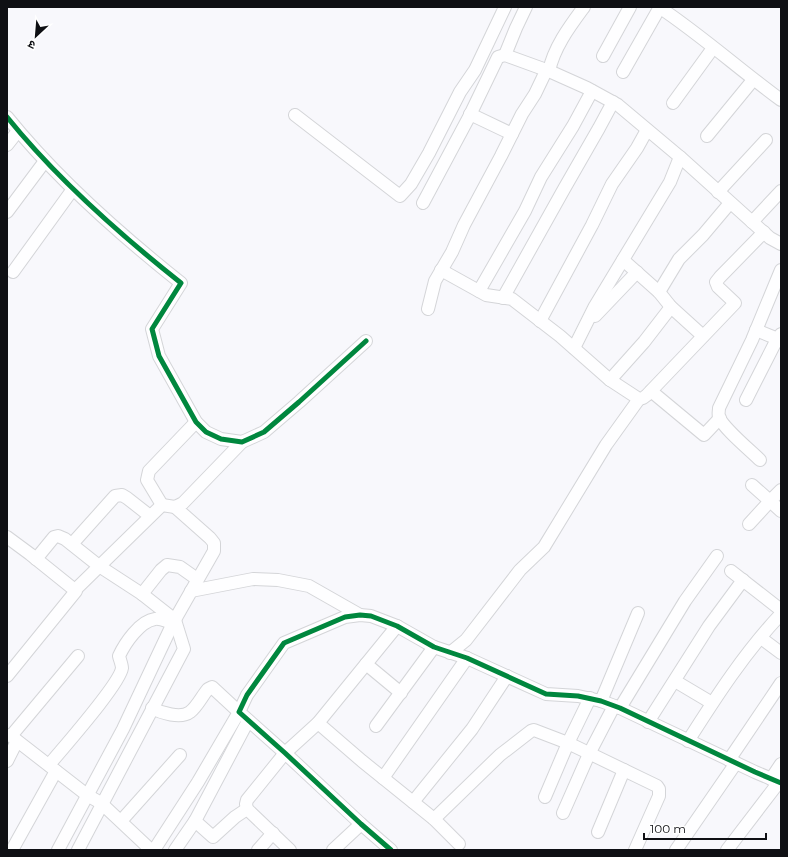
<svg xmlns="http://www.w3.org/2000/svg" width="788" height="857" font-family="Montserrat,'Noto Sans Devanagari',sans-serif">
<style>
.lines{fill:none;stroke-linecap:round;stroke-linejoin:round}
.minor-casing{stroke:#d4d5d8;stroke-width:14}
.minor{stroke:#fefeff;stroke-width:12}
.cycleway-casing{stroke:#fff;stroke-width:8}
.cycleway{stroke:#00873e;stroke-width:5}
</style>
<rect width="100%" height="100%" fill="#f8f8fc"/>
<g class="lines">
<g class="minor-casing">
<g id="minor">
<path d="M659,7c42,28 81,63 122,93"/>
<polyline points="505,55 516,28 526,7"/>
<polyline points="603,56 630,7"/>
<path d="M549,71c5,-24 21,-45 35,-64"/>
<polyline points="623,72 660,7"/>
<polyline points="673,103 713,48"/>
<polyline points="470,114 512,134"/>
<polyline points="295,115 400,196 411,184 429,153 460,92 475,70 505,7"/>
<path d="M7,117c50,62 111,116 174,166l-29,46 7,27 37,66 10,10 15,7 21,3 22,-10 35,-30 67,-61"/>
<polyline points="707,136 753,80"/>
<polyline points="7,145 18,131"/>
<polyline points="718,192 766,140"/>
<polyline points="423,203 469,117 498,57 505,55 549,71 587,88 618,105 680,157 770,238 781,244"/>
<polyline points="7,212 45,161"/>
<polyline points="752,222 781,191"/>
<polyline points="623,260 659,292 671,307 703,336"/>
<polyline points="441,270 486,295 512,299 560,336 610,380 639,399 643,398 647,395 735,303 718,287 716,282 720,277 764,232"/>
<polyline points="13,272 73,189"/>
<polyline points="479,291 525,211 541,177 573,126 592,91"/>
<polyline points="659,292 679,259 703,235 730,203"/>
<polyline points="503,298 564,189 599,128 613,102"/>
<polyline points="428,309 435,281 452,252 464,225 501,156 522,114 535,94 546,71"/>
<polyline points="595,316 637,272"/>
<polyline points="540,321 592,225 612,184 637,148 647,130"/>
<polyline points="756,330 778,339"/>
<polyline points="574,348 595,306 670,182 680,157"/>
<polyline points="610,380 644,342 671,307"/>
<polyline points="651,391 704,435 720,418"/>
<polyline points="746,400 774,345 781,334"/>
<path d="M760,460c-9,-9 -37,-32 -41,-43 -1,-3 0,-6 0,-9l33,-68 29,-70"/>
<polyline points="781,490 770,501 781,511"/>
<polyline points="162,505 147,480 149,471 196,422"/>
<polyline points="749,524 770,501 752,485"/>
<polyline points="7,537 30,554 76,591 7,676"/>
<polyline points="72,544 115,496 122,495 127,498 150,516"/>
<polyline points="36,559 54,537 58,536 65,539 99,566 142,594 175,620 184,649 78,850"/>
<polyline points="731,571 781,610"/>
<polyline points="75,590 162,505 175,507 183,503 242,442"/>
<polyline points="191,591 253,579 278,580 309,586 360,615"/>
<polyline points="142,594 161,570 167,565 180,567 197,579"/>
<polyline points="761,638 781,653"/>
<polyline points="450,653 466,640 520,570 544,547 606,445 639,399"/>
<polyline points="366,664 401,693"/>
<polyline points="675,681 712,703"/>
<polyline points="601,701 638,613"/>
<path d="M152,708c9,5 29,11 38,4 7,-5 12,-16 18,-23l4,-2 27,25 -41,70 -44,68"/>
<polyline points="620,708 685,601 717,556"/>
<polyline points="648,722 709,626 743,580"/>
<polyline points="318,723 362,761 434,819 459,844"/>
<polyline points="376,726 434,647"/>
<polyline points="7,735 11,736 87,795 101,803 151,850"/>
<polyline points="11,736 78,656"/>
<path d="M688,741c28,-44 57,-89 93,-127"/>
<polyline points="729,760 781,683"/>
<polyline points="7,761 17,741"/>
<path d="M49,765c13,-16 71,-81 73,-97 0,-3 -2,-8 -3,-12 6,-13 21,-35 36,-37 5,-1 13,3 18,4"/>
<polyline points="383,778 467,658"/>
<polyline points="771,779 781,764"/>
<polyline points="545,797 568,743 590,698"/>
<polyline points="413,802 472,729 507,676"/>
<polyline points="563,813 589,754 614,706"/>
<polyline points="434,819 500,755 531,731 534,730 568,743 657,786 659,789 659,796 635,850"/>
<polyline points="121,821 180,755"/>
<polyline points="195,821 213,837 235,817 247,809"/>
<polyline points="598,832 624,770"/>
<polyline points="12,850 56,771"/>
<polyline points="58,850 123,729 173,623 214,551 214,543 210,538 175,507"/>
<polyline points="175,850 195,821 248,721"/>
<polyline points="258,850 273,833"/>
<polyline points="290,850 247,809 246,804 247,800 285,753 318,723 397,626"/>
<polyline points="333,850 361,824"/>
<polyline points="391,850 361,824 285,753 239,712 247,695 284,643 345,617 360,615 371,616 397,626 434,647 467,658 546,694 578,696 601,701 620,708 755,772 781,783"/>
<polyline points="676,850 736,763"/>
<polyline points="727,850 779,782"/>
</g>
</g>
<use href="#minor" class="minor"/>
<g class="cycleway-casing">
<g id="cycleway">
<path d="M7,117c50,62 111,116 174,166l-29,46 7,27 37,66 10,10 15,7 21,3 22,-10 35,-30 67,-61"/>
<polyline points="391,850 361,824 285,753 239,712 247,695 284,643 345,617 360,615 371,616 397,626 434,647 467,658 546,694 578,696 601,701 620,708 755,772 781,783"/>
</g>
</g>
<use href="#cycleway" class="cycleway"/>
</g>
<rect width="788" height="857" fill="none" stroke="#0f1014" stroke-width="16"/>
<g transform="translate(36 36) rotate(206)" stroke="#ffffff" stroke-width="3" paint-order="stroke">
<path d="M0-3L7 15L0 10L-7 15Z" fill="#0f1014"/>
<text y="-6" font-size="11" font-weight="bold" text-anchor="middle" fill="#0f1014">उ</text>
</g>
<path d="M644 833v6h122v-6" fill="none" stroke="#0f1014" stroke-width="2"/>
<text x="650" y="833" font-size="12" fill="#0f1014" stroke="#ffffff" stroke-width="3" paint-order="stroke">100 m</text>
</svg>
